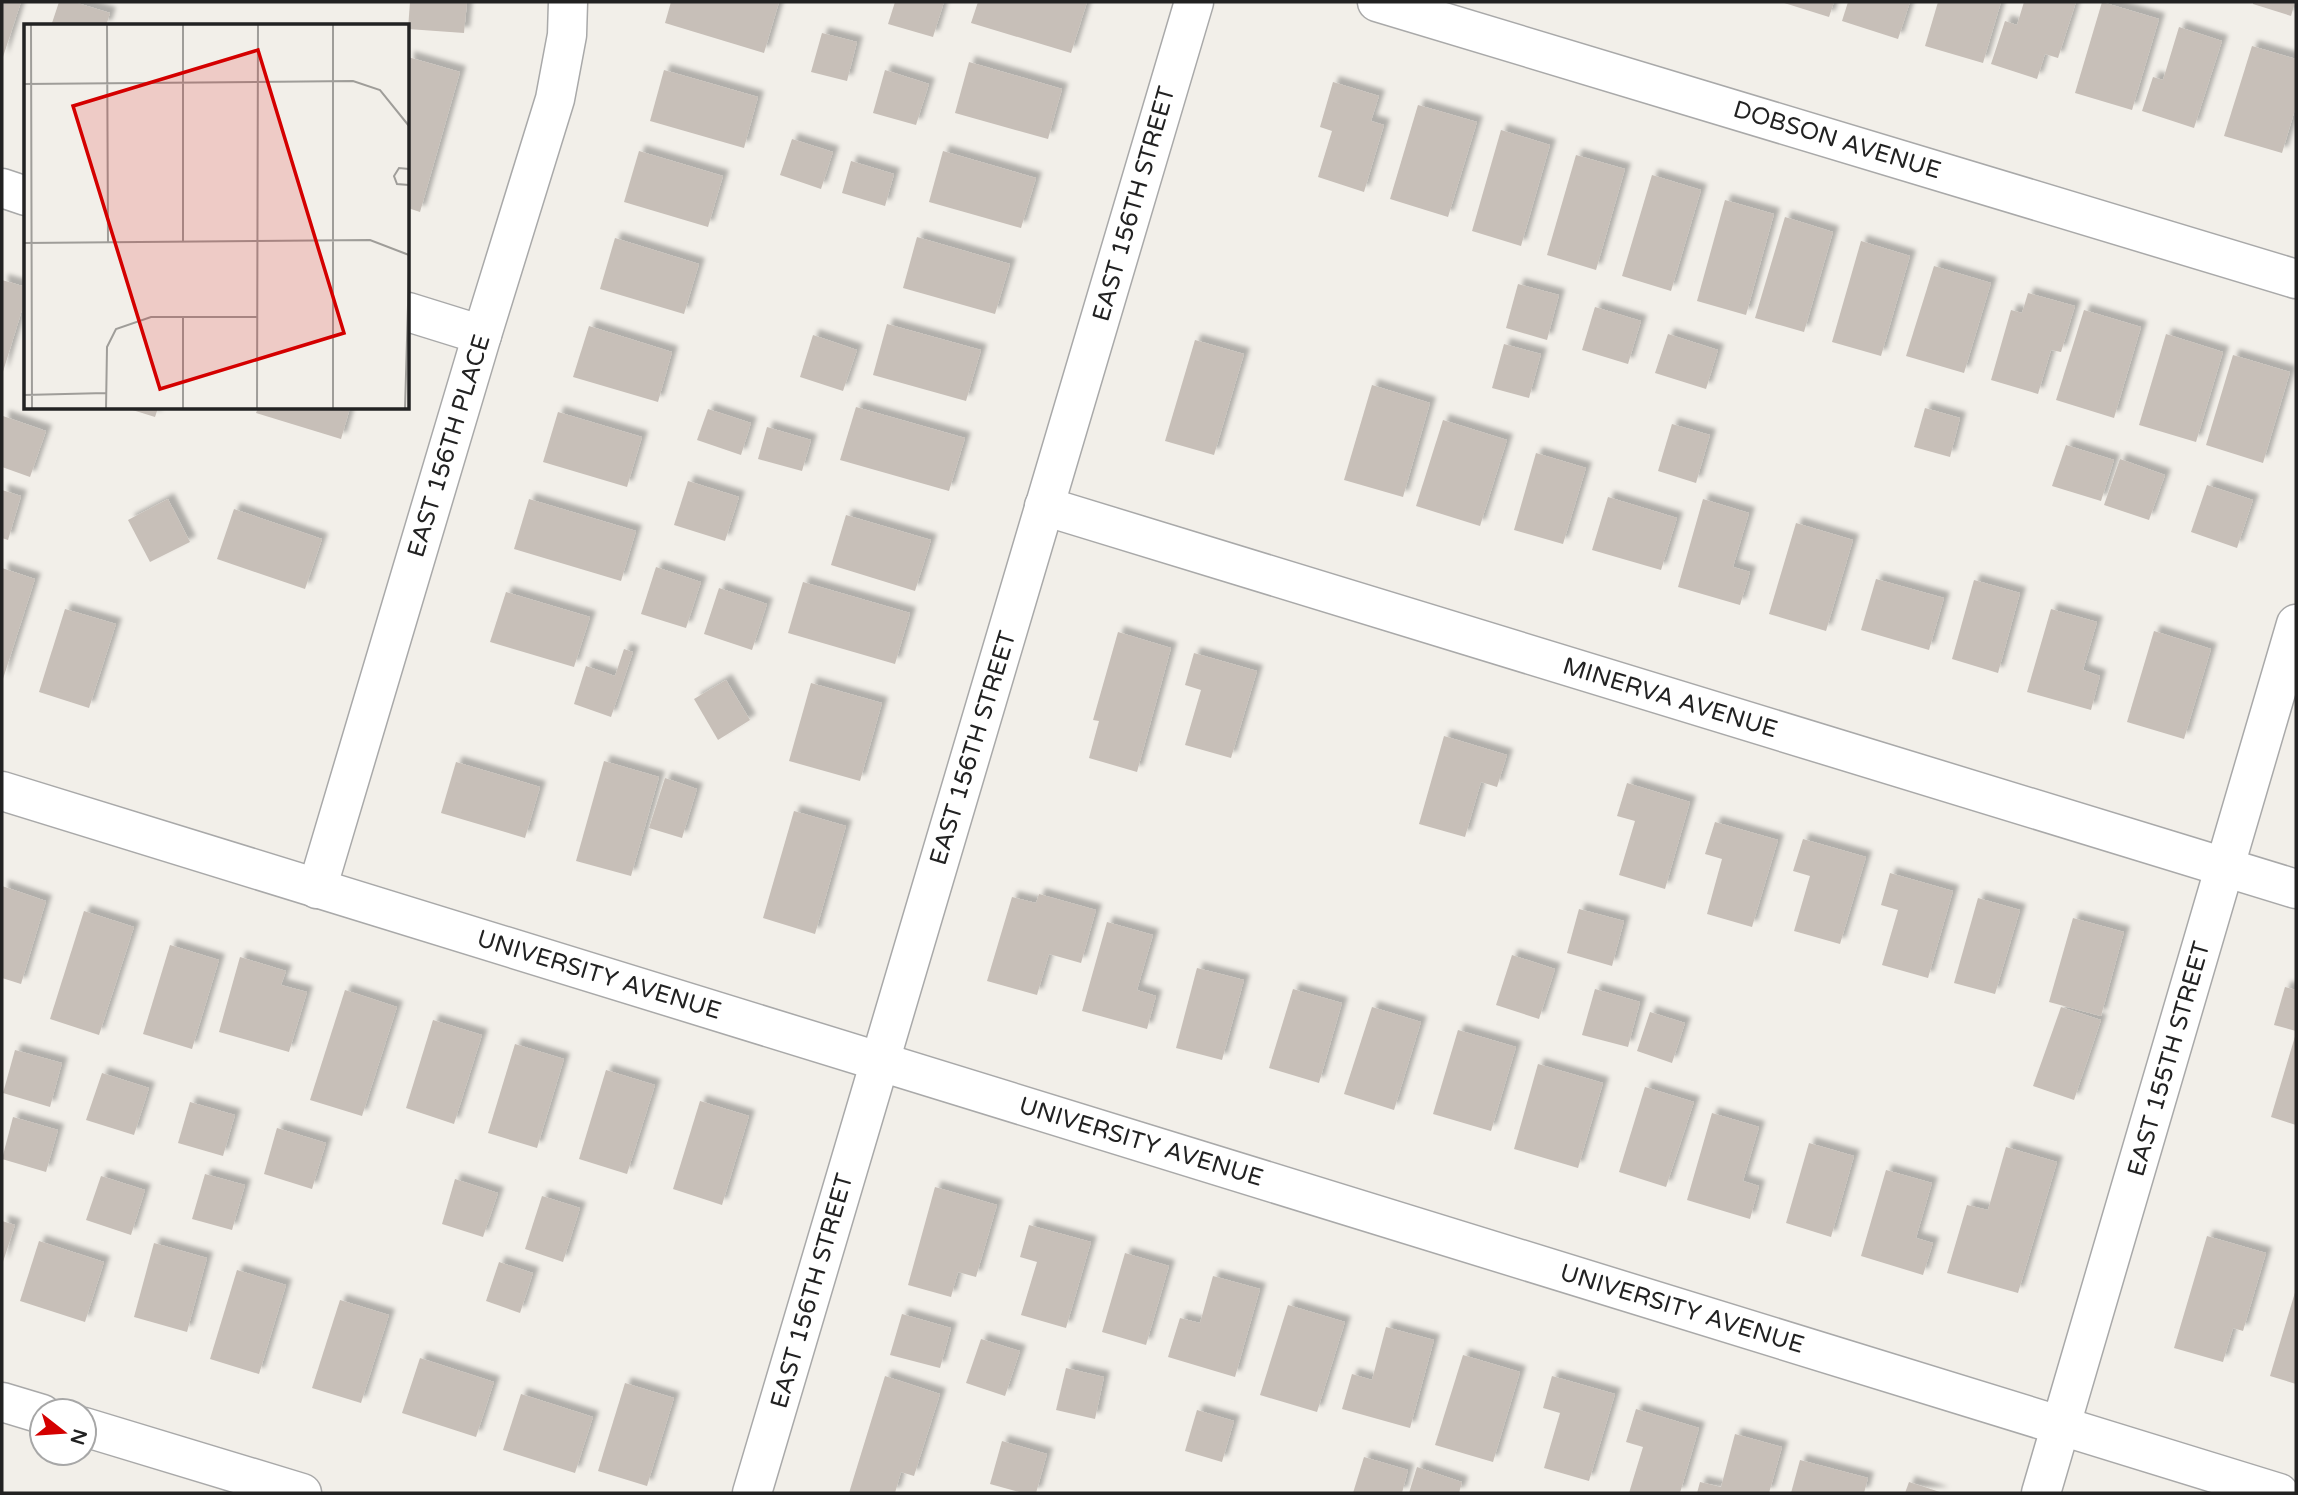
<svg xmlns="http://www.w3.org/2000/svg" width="2298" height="1495" font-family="'Varela Round',sans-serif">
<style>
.building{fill:#c7bfb8;filter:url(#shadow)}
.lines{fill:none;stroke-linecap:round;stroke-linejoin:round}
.minor-casing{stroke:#a9a9a9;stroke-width:41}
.minor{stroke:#fff;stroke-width:38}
.labels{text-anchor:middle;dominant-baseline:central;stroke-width:5;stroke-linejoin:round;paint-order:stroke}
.street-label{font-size:24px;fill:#222;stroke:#fff}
.inset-road{fill:none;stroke:#9f9d99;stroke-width:2}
.view{fill:#d40000;fill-opacity:0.15;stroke:#d40000;stroke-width:3.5}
.inset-edge{fill:none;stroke:#222;stroke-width:3.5}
</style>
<defs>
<filter id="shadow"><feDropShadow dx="6" dy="-6" stdDeviation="2" flood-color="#0004"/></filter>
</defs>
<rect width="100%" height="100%" fill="#f2efe9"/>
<g class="building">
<polygon points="2,2 21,2 2,60"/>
<polygon points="59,2 74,2 110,13 106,26 51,26"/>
<polygon points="410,2 467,2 464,33 408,29"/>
<polygon points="671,2 779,2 764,53 665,23"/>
<polygon points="895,2 944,2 933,37 888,24"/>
<polygon points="978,2 1087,2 1071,53 971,23"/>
<polygon points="1781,2 1834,2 1829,17"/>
<polygon points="1848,2 1910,2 1898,39 1842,21"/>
<polygon points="1938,2 2001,2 1983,63 1925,46"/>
<polygon points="2024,2 2076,2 2058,58 2045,54 2037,79 1991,64 2005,21 2017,25"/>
<polygon points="2102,2 2159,19 2132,110 2075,93"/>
<polygon points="2253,2 2295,2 2291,16 2253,4"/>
<polygon points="2179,27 2222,41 2194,128 2142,111 2153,77 2163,80"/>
<polygon points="822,33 857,42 847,81 811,72"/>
<polygon points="2252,46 2296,59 2296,106 2282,153 2224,136"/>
<polygon points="408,57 460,72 420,212 408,208"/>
<polygon points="969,62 1062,89 1048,139 955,113"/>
<polygon points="664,70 758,97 744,148 650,121"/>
<polygon points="885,70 929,84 916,125 873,113"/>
<polygon points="1333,82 1379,96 1371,121 1384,125 1364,192 1318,177 1332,131 1320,127"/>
<polygon points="1418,105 1477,122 1448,217 1390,199"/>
<polygon points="1501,130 1550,145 1521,246 1472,231"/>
<polygon points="792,139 833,152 821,189 780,175"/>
<polygon points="639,151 723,176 708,227 624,202"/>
<polygon points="943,151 1036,178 1021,228 929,202"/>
<polygon points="1576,155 1625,169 1596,270 1547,255"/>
<polygon points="851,161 894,174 885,206 842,193"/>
<polygon points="1652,175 1701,190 1671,291 1622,276"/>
<polygon points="1725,200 1774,214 1746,315 1697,301"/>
<polygon points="1785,217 1833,232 1804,332 1755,318"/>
<polygon points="917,237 1010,264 995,314 903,288"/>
<polygon points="615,238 699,264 684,314 600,289"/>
<polygon points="1861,241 1910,256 1881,356 1832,342"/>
<polygon points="1934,266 1991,283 1964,373 1906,356"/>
<polygon points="2,280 26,287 26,297 2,375"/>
<polygon points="1518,284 1559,295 1547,340 1506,328"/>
<polygon points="2028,293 2075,306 2061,352 2051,350 2038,394 1991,380 2011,310 2022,313"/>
<polygon points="1595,307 1641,321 1628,364 1582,350"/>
<polygon points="2084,310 2141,327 2114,418 2056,400"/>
<polygon points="887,324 981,350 966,401 873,375"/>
<polygon points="589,326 672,352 658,402 573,377"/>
<polygon points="1668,334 1718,350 1706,389 1655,373"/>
<polygon points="2166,334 2223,352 2196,442 2139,425"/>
<polygon points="813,335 857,350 843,391 800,377"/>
<polygon points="1195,340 1244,354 1214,455 1165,441"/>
<polygon points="1504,344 1541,354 1529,398 1492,388"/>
<polygon points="2233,355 2290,372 2263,463 2206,445"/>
<polygon points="1372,385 1430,403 1403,497 1344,480"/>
<polygon points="856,407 965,438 949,491 840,460"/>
<polygon points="126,408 158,408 155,417"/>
<polygon points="258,408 350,408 341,439 256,413"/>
<polygon points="1925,408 1960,418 1950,457 1914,447"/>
<polygon points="708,409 751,423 741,455 697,440"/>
<polygon points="558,412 642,437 627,487 543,462"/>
<polygon points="3,416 46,431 30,477 2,467"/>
<polygon points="1443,420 1507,440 1480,526 1416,506"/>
<polygon points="1672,424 1710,435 1696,483 1658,471"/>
<polygon points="767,427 811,440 802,471 758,459"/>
<polygon points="2066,445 2114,460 2101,501 2052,486"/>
<polygon points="1536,453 1586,468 1563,544 1514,530"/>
<polygon points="2120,459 2165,475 2149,520 2104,505"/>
<polygon points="688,481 739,497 725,541 674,525"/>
<polygon points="2207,485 2253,500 2237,548 2191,532"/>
<polygon points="2,490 21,496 8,540 2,538"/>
<polygon points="1608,497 1677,518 1661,570 1592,550"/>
<polygon points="168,499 190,542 150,562 128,520"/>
<polygon points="529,499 636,531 621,581 514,549"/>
<polygon points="1703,499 1749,513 1733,567 1750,572 1740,605 1678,587"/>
<polygon points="234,509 322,539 305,589 217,559"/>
<polygon points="846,515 931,540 915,591 831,565"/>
<polygon points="1796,523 1853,540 1826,631 1769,614"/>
<polygon points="656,567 701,582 686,628 641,614"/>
<polygon points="2,568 35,579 2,682"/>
<polygon points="1876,579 1944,598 1929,650 1861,630"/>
<polygon points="1974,580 2020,593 1998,673 1952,659"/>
<polygon points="803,582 910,613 895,664 788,633"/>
<polygon points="719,588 767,604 752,650 704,634"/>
<polygon points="506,592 590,617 574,667 490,642"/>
<polygon points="65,609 116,624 89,708 39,692"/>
<polygon points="2051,609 2097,622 2083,670 2100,676 2091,710 2027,692"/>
<polygon points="2154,631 2211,649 2184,739 2127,722"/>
<polygon points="1118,632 1171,648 1137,772 1089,758 1099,721 1093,720"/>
<polygon points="624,649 633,652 611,717 574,704 586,666 615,676"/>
<polygon points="1194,653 1257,671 1231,758 1185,745 1201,690 1185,685"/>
<polygon points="726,680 750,720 718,740 694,699"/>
<polygon points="811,683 882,703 860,781 789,761"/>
<polygon points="1444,736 1507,755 1497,787 1481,782 1465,837 1419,824"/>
<polygon points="604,761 659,777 631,876 576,861"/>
<polygon points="456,762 540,787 525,838 441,813"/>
<polygon points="665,778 697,789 682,838 649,828"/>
<polygon points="1627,783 1690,802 1665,889 1619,875 1635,821 1617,816"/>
<polygon points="794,811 846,826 815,934 763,918"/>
<polygon points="1715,822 1778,840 1752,927 1707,914 1722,859 1705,854"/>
<polygon points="1803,839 1866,857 1840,944 1794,931 1810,876 1793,871"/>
<polygon points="1890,873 1953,891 1928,978 1882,965 1898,910 1881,905"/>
<polygon points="2,886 46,901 21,984 2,978"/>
<polygon points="1039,894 1096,910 1081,963 1049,954 1037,995 987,981 1012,897 1036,903"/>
<polygon points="1978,898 2020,910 1995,994 1954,983"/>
<polygon points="1579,909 1624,921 1612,966 1567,953"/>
<polygon points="84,911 134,927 99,1035 50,1019"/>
<polygon points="2073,918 2124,932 2101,1016 2049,1002"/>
<polygon points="1107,922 1153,935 1137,990 1156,996 1147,1029 1082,1011"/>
<polygon points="170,945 219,960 192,1049 143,1034"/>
<polygon points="1512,955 1555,969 1539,1019 1496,1005"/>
<polygon points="240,957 286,971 281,985 307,992 289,1052 219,1032"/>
<polygon points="1197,968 1244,980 1222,1060 1176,1048"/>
<polygon points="2285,987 2296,990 2296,1031 2274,1025"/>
<polygon points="1293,989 1342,1003 1319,1083 1269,1068"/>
<polygon points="1595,989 1640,1002 1628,1047 1582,1035"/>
<polygon points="345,990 397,1007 362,1116 310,1100"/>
<polygon points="1372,1007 1421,1022 1394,1110 1344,1094"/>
<polygon points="2061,1007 2101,1020 2074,1100 2033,1086"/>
<polygon points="1650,1012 1685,1023 1672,1063 1637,1051"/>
<polygon points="433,1020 482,1035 454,1124 406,1108"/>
<polygon points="1458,1030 1516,1047 1491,1131 1433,1114"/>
<polygon points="2296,1033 2296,1125 2271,1117"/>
<polygon points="515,1044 564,1059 537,1148 488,1133"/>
<polygon points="15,1050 62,1063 50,1107 3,1093"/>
<polygon points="1538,1064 1603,1083 1578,1168 1514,1149"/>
<polygon points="606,1070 655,1085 627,1174 579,1159"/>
<polygon points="102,1073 149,1088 134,1135 86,1120"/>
<polygon points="1645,1087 1694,1102 1666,1187 1619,1172"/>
<polygon points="700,1101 749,1116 722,1205 673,1189"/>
<polygon points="190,1102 235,1115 223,1156 178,1143"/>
<polygon points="1712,1113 1759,1127 1743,1181 1759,1186 1750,1219 1687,1200"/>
<polygon points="13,1117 58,1130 46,1172 2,1159"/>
<polygon points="277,1128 326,1143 312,1189 264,1174"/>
<polygon points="1809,1143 1854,1156 1831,1237 1786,1223"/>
<polygon points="2006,1147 2057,1162 2018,1293 1947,1273 1967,1205 1988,1210"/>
<polygon points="1886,1170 1932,1183 1916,1238 1933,1243 1923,1275 1861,1256"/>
<polygon points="205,1174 245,1185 232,1230 192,1219"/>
<polygon points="101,1176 145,1190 131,1235 86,1220"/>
<polygon points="455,1179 498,1193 483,1237 442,1224"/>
<polygon points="935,1187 997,1205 976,1277 958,1272 951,1297 908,1285"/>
<polygon points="542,1196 580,1208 563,1262 525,1249"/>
<polygon points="2,1221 15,1225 2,1265"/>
<polygon points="1029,1225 1091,1242 1066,1328 1021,1315 1037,1262 1020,1257"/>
<polygon points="2207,1236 2266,1253 2243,1331 2233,1328 2223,1362 2174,1348"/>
<polygon points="39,1241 104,1262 85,1322 20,1301"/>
<polygon points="154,1243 207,1258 187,1332 134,1317"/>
<polygon points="1125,1253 1169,1266 1146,1345 1102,1332"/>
<polygon points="499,1262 533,1273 520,1313 486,1301"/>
<polygon points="237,1270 286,1285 259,1374 210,1359"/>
<polygon points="1213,1276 1260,1289 1235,1377 1168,1357 1180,1318 1200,1323"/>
<polygon points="2296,1289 2296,1384 2270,1376"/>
<polygon points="340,1300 389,1315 361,1403 312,1388"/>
<polygon points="1288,1305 1345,1322 1317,1412 1260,1395"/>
<polygon points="902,1314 951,1328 940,1368 890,1355"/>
<polygon points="1386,1327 1434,1340 1410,1428 1342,1409 1352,1374 1372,1380"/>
<polygon points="981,1339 1020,1351 1005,1396 966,1383"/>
<polygon points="1463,1355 1520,1372 1493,1462 1435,1445"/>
<polygon points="420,1358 494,1382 476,1437 402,1413"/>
<polygon points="1066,1368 1104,1377 1095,1419 1056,1410"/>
<polygon points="885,1376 940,1394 914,1476 901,1472 895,1493 849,1493"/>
<polygon points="1552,1376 1615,1394 1589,1481 1544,1468 1560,1413 1543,1408"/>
<polygon points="625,1383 674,1398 647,1486 598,1471"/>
<polygon points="521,1394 593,1417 575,1473 503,1450"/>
<polygon points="1636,1409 1699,1428 1680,1493 1629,1493 1643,1447 1626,1442"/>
<polygon points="1197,1410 1234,1421 1222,1462 1185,1451"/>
<polygon points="1735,1434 1782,1447 1769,1493 1697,1493 1700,1482 1721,1487"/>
<polygon points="1002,1441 1047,1454 1036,1493 1023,1493 990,1484"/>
<polygon points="1364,1457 1408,1470 1402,1493 1353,1493"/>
<polygon points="1800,1460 1868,1478 1864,1493 1791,1493"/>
<polygon points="1417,1467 1462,1482 1459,1493 1409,1493"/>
<polygon points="1909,1482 1943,1493 1905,1493"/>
</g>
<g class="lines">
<g class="minor-casing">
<g id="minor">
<polyline points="1377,2 2296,279"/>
<polyline points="2,188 26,196"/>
<polyline points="408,312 482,335"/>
<polyline points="1044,506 2296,889"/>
<polyline points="2,791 2279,1493"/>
<polyline points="317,889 482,335 555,99 567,35 568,2"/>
<polyline points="2,1402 42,1414"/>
<polyline points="84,1427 302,1493"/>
<polyline points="752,1493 1194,2"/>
<polyline points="2041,1493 2296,624"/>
</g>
</g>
<use href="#minor" class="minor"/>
</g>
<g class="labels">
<g class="street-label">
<text transform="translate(1837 140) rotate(17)">DOBSON AVENUE</text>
<text transform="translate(1134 204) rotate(-74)">EAST 156TH STREET</text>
<text transform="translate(449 446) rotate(-73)">EAST 156TH PLACE</text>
<text transform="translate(1670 698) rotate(17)">MINERVA AVENUE</text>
<text transform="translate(973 748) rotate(-73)">EAST 156TH STREET</text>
<text transform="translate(599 975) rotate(17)">UNIVERSITY AVENUE</text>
<text transform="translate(2169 1059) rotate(-74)">EAST 155TH STREET</text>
<text transform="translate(1141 1142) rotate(17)">UNIVERSITY AVENUE</text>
<text transform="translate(812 1291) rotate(-74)">EAST 156TH STREET</text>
<text transform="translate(1682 1309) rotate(17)">UNIVERSITY AVENUE</text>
</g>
</g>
<g transform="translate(24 24)">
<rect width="385" height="385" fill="#f2efe9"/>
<path class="inset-road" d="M7,0l1,385M83,0l1,218M159,0v218M0,60l329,-3 27,9 29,36M385,145l-10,-1 -5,8 3,8 12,1M0,219l346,-3 39,15M159,293v92M0,371l82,-2M82,385l1,-62 9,-18 35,-12h106M233,385l1,-385M309,385v-385M381,385l4,-138"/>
<path class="view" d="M234,26l86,283 -184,56 -87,-283z"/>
<rect width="385" height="385" class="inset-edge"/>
</g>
<rect width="2298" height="1495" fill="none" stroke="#222222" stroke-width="7"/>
<g transform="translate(63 1432) rotate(107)"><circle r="33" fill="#ffffff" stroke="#a7a7a7" stroke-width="2"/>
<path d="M0-5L12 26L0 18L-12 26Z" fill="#d40000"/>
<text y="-10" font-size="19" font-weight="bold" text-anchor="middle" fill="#222222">N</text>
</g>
</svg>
